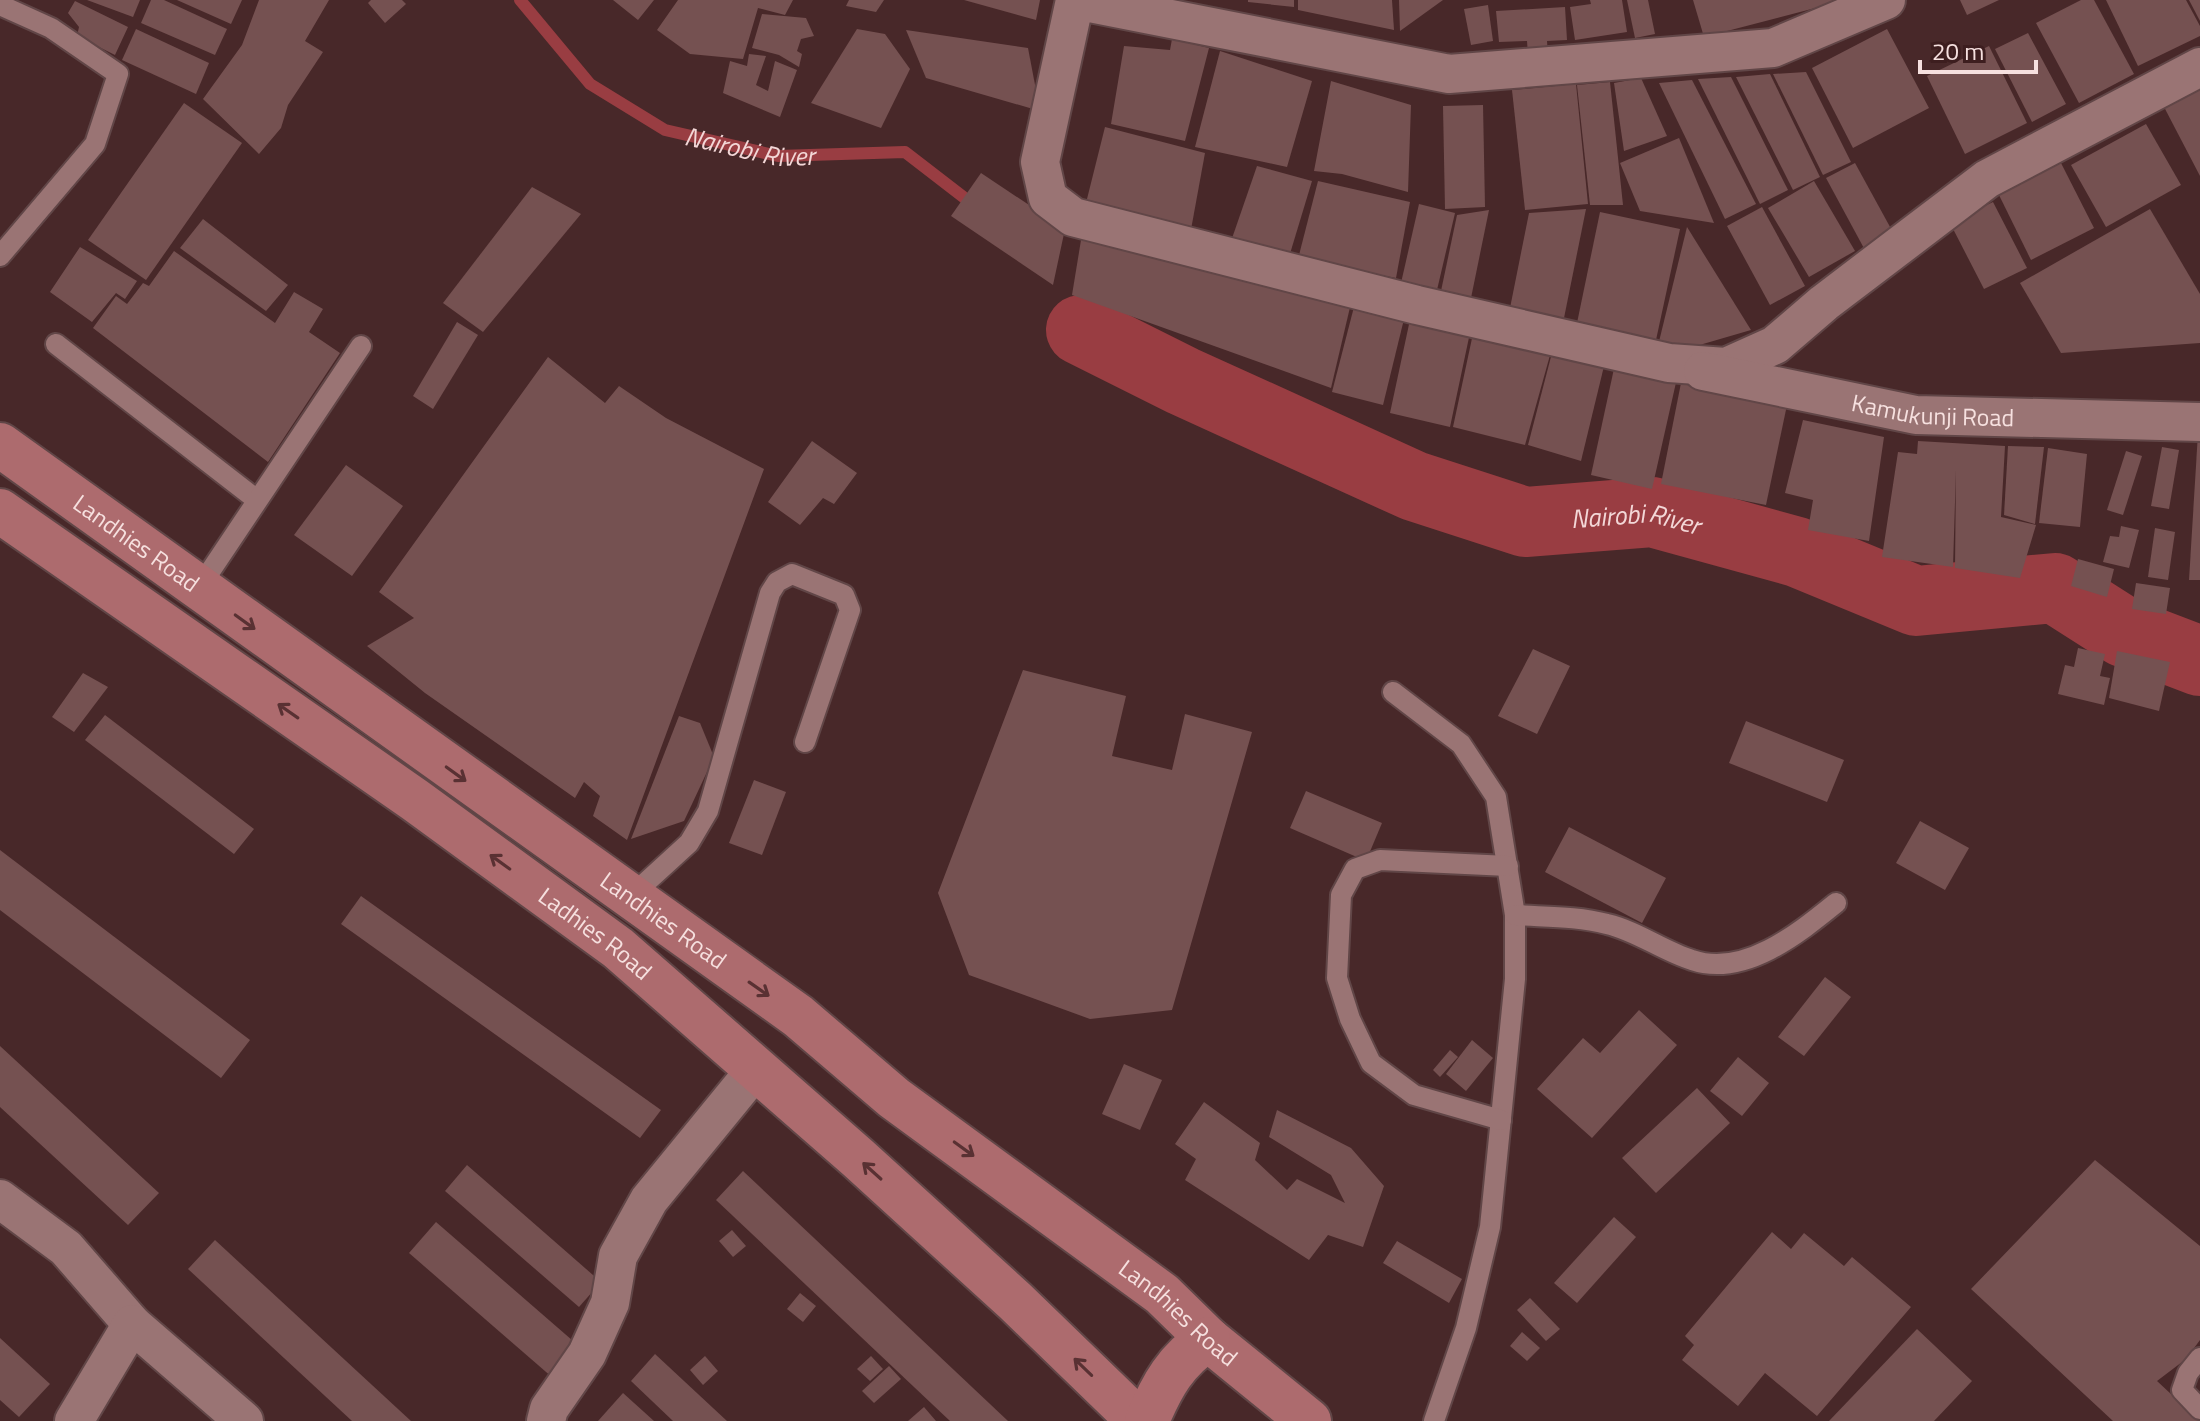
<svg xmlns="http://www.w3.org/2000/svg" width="2200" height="1421" font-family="'Titillium Web',sans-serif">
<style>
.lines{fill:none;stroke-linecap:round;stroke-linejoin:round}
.stream{stroke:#993d42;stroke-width:12}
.river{stroke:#993d42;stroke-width:70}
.building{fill:#755151}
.service-casing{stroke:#614647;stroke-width:24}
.minor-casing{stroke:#614647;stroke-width:42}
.secondary-casing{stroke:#614647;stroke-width:48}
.service{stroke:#9a7474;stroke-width:20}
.minor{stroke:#9a7474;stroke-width:38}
.secondary{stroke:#ad6b6e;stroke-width:44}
.oneway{stroke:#593133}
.labels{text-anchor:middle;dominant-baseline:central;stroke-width:6;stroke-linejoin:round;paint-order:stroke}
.street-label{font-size:24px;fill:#f6e0df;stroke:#3d1e1f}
.water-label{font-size:26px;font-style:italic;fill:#f3d7d7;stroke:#3d1e1f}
</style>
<rect width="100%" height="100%" fill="#482829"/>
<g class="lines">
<path class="stream" id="s1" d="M520,0l70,84 75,46 113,26 127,-4 70,54"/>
<path class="river" id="s2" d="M1081,330l102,51 231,105 111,36 127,-10 145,40 119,49 139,-13 69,44 76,29"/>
</g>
<g class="building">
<polygon points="87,0 140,0 133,17"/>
<polygon points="151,0 164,0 227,29 215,55 141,23"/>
<polygon points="177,0 242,0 231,24"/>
<polygon points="259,0 329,0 305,41 323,52 288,105 281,128 259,154 203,99 242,45"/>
<polygon points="371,0 402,0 406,4 385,23 368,3"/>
<polygon points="613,0 654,0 638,20"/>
<polygon points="678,0 793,0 785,15 758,8 743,59 690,54 657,30"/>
<polygon points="849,0 884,0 876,12 846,6"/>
<polygon points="964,0 1040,0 1036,20"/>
<polygon points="1248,0 1294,0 1294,7 1248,2"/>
<polygon points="1298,0 1392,0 1394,30 1298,10"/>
<polygon points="1399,0 1443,0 1400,31"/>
<polygon points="1590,0 1622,0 1627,32 1575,40 1570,7 1591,4"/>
<polygon points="1627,0 1648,0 1655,34 1635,38"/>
<polygon points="1693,0 1846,0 1704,37"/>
<polygon points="1960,0 1999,0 1967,15"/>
<polygon points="2081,0 2094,0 2134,74 2079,103 2036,23"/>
<polygon points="2106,0 2186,0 2200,26 2200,36 2138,66"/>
<polygon points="2189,0 2200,0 2200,21"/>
<polygon points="75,1 128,27 115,55 77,36 79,27 68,13"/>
<polygon points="1488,5 1493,41 1471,45 1464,9"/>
<polygon points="1565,7 1567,40 1547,41 1548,54 1528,55 1527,41 1499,42 1496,11"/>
<polygon points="762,14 806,18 814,36 801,39 797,51 802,54 799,67 779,55 752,48"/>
<polygon points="136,29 209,63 196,94 122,60"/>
<polygon points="857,29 885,34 910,69 881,128 811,103"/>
<polygon points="1887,29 1929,108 1853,148 1812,68"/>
<polygon points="906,30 1028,48 1040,111 926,78"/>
<polygon points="2028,33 2066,104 2032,122 1995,49"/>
<polygon points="1172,39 1209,48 1185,141 1111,124 1124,46 1170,50"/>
<polygon points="1989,46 2027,123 1965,154 1927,76"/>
<polygon points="1220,51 1312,81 1287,167 1195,147"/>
<polygon points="749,54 766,56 756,85 768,91 775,61 797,70 780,117 723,93 730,61 747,66"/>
<polygon points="1806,72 1851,162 1823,175 1773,74"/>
<polygon points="1770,74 1820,177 1793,190 1736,77"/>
<polygon points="1731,77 1788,190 1760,204 1698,79"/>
<polygon points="1641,78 1667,136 1624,151 1614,83"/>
<polygon points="1692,80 1756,204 1725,219 1659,83"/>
<polygon points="1331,81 1411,105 1408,192 1342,174 1314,171"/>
<polygon points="1610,82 1623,205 1590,205 1577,85"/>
<polygon points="1576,84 1588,204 1525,210 1512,90"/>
<polygon points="2200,85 2200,176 2163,105"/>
<polygon points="184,103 242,143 146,280 88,240"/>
<polygon points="1483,105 1485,207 1445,209 1443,106"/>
<polygon points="2146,124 2181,185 2106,227 2071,165"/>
<polygon points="1105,127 1205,153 1190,235 1084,211"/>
<polygon points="1679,138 1714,223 1640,211 1620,163"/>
<polygon points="1855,163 1895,236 1866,252 1826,178"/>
<polygon points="2061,163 2094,228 2031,260 1998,193"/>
<polygon points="1257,166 1312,181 1289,257 1229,247"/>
<polygon points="981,173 1065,229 1053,285 951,216"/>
<polygon points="1318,181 1410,202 1396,278 1298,259"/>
<polygon points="1814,181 1855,251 1809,277 1768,208"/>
<polygon points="532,187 581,214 483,332 443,303"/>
<polygon points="1993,202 2027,268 1984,289 1950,223"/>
<polygon points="1419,204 1455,213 1437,290 1401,283"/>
<polygon points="1762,207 1805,286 1770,305 1727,226"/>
<polygon points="1586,209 1563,323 1509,313 1529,213"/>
<polygon points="2150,209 2200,294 2200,343 2061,353 2020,283"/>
<polygon points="1489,210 1471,298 1441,291 1457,215"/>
<polygon points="1600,212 1680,229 1656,340 1577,323"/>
<polygon points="203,219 288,285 266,311 180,248"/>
<polygon points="1687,227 1751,330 1655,358"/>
<polygon points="1082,234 1351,303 1331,388 1072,295"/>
<polygon points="80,247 137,281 125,299 116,293 92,322 50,292"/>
<polygon points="174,251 275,323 294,292 323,309 309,332 340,353 268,462 93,328 116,296 127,304 143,283 149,286"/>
<polygon points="1355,303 1405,315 1383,405 1332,392"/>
<polygon points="1411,315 1471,328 1450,427 1390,413"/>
<polygon points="457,322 478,335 433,409 413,396"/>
<polygon points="1474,329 1552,348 1525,445 1453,427"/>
<polygon points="1553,349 1605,362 1581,461 1528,445"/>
<polygon points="548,357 605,403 619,386 666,418 764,469 627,840 593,816 600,796 584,782 575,798 425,693 367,646 414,618 379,592"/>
<polygon points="1615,364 1677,378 1652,489 1591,475"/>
<polygon points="1681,383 1787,405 1766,505 1661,484"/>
<polygon points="1803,420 1884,437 1869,541 1808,530 1813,500 1785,493"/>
<polygon points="2198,433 2200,433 2200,580 2189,580"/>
<polygon points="812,441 857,473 834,504 823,498 800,525 768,502"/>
<polygon points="1918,441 2005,446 2001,517 2036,525 2020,578 1955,568 1956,470 1953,567 1882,557 1898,452 1917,454"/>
<polygon points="2008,446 2044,447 2035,524 2004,515"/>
<polygon points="2162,447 2179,450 2169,509 2151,506"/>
<polygon points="2048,448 2087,454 2080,527 2039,523"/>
<polygon points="2126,451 2142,456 2123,515 2107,510"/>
<polygon points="346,465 403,506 352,576 294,535"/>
<polygon points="2121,526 2139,530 2129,568 2103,562 2110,536 2119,537"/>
<polygon points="2155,528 2175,532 2168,580 2148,577"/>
<polygon points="2078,559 2114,569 2107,597 2071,586"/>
<polygon points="2136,583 2170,588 2166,614 2132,609"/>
<polygon points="2078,648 2105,654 2100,676 2110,678 2104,705 2058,694 2065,665 2074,667"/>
<polygon points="1533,649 1570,666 1537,734 1498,716"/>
<polygon points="2117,651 2170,662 2159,711 2109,698"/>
<polygon points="1023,670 1126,696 1112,756 1172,770 1185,714 1252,732 1172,1010 1090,1019 969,975 938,893"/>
<polygon points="83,673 108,687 74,732 52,717"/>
<polygon points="105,715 254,829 234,854 85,740"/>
<polygon points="679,716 700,723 714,757 684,821 631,839"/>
<polygon points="1746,721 1844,760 1827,802 1729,763"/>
<polygon points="754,780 786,792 762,855 729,843"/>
<polygon points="1306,791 1382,823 1366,861 1290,828"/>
<polygon points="1920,821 1969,848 1945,890 1896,863"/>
<polygon points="1569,827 1666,878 1642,923 1545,872"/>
<polygon points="0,850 250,1040 221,1078 0,910"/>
<polygon points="361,896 661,1110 640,1138 341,924"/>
<polygon points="1825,977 1851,997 1804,1056 1778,1037"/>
<polygon points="1639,1010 1677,1045 1592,1138 1537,1089 1583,1038 1600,1053"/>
<polygon points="1472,1040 1493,1058 1466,1091 1446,1074"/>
<polygon points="0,1046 159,1193 128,1225 0,1107"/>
<polygon points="1450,1050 1458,1057 1440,1077 1433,1070"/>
<polygon points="1738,1057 1769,1083 1742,1116 1710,1091"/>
<polygon points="1124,1064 1162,1080 1140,1130 1102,1114"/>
<polygon points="1697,1088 1730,1123 1656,1193 1622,1158"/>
<polygon points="1204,1102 1260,1143 1255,1160 1287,1190 1297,1179 1345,1203 1331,1175 1269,1137 1277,1110 1351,1148 1384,1186 1363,1247 1328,1235 1309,1260 1185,1180 1196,1159 1175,1144"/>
<polygon points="2095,1160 2200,1246 2200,1340 2186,1359 2157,1381 2200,1421 2113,1421 1971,1289"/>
<polygon points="467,1165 601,1282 579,1307 445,1191"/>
<polygon points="743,1171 1008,1421 950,1421 716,1200"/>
<polygon points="1614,1217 1636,1237 1577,1303 1554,1283"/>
<polygon points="436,1222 580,1347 553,1378 409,1253"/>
<polygon points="732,1230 746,1246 733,1257 719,1241"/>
<polygon points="1772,1232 1791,1249 1804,1233 1844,1266 1852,1257 1911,1307 1817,1416 1765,1373 1738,1406 1682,1360 1694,1345 1685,1336"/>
<polygon points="215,1240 411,1421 352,1421 188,1269"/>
<polygon points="1397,1241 1462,1279 1449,1303 1383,1263"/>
<polygon points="800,1293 816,1306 803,1322 787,1309"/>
<polygon points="1530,1298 1560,1329 1546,1341 1517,1310"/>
<polygon points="1917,1329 1972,1381 1934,1421 1829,1421"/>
<polygon points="1522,1332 1540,1348 1527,1361 1510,1346"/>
<polygon points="0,1338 50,1384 19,1417 0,1400"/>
<polygon points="655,1354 727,1421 673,1421 631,1381"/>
<polygon points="705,1356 718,1371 703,1385 690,1370"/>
<polygon points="871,1356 883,1369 870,1381 857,1369"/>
<polygon points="889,1366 901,1379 874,1403 862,1391"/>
<polygon points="623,1393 654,1421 598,1421"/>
<polygon points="924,1407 936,1421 908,1421"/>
</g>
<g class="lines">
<g class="service-casing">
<g id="service">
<polyline points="0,5 51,28 118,74 95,144 0,256"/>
<polyline points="56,344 257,500"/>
<polyline points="199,588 361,346"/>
<polyline points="1393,692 1461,744 1496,797 1515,915 1515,979 1490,1227 1466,1328 1434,1421"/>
<polyline points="630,897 689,843 708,811 770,593 777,582 792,574 844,595 850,610 805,742"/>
<path d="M1515,915c30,2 62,1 92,9 30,7 56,27 85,36 52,18 107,-27 144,-57"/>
<polyline points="1501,1120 1414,1095 1371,1063 1350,1019 1337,978 1341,895 1355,869 1380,860 1508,866"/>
<polyline points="2200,1358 2188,1373 2182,1390 2200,1409"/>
</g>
</g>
<g class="minor-casing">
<g id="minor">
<polyline points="1886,0 1773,48 1449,74 1075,0 1040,162 1048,198 1073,217 1417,305 1669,363 1726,367 1775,345 1824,303 1987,179 2200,67"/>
<path id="s3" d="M1703,371l213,44 284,7"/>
<polyline points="0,1199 66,1248 132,1324"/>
<polyline points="74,1421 132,1324 244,1421"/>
<polyline points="546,1421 549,1409 587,1354 610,1303 618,1256 649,1200 756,1069"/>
</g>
</g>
<g class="secondary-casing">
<g id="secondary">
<path id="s4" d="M0,445l798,571 96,82 268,196 46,45 101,82"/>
<path id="s5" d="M0,511l415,289 203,148 240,210 157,143 124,120"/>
<path d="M1147,1421c15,-36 29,-61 61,-82"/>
</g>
</g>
<use href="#service" class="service"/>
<use href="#minor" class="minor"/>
<use href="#secondary" class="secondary"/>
</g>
<defs><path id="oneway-shaft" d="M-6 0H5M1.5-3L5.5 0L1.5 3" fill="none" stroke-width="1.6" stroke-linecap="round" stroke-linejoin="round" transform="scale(2)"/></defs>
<g class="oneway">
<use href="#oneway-shaft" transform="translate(245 622) rotate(36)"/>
<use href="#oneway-shaft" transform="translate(288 711) rotate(-145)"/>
<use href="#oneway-shaft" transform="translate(456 774) rotate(36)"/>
<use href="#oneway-shaft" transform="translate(500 862) rotate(-144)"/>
<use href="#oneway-shaft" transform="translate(759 989) rotate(35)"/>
<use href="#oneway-shaft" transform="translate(964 1149) rotate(36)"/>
<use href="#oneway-shaft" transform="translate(872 1171) rotate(-138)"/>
<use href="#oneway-shaft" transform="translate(1083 1367) rotate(-136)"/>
</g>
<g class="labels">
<g class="street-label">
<text stroke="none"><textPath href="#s3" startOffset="234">Kamukunji Road</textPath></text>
<text stroke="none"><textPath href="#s4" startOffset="168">Landhies Road</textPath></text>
<text stroke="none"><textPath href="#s4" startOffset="816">Landhies Road</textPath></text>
<text stroke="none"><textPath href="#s5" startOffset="730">Ladhies Road</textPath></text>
<text stroke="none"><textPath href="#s4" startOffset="1464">Landhies Road</textPath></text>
</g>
<g class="water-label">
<text stroke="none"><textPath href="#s1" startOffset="284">Nairobi River</textPath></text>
<text stroke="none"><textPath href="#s2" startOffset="596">Nairobi River</textPath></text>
</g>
</g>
<path d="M1920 60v12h116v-12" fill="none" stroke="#f6e0df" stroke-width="4"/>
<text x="1932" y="60" font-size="24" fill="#f6e0df" stroke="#3d1e1f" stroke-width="6" paint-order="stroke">20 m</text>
</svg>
